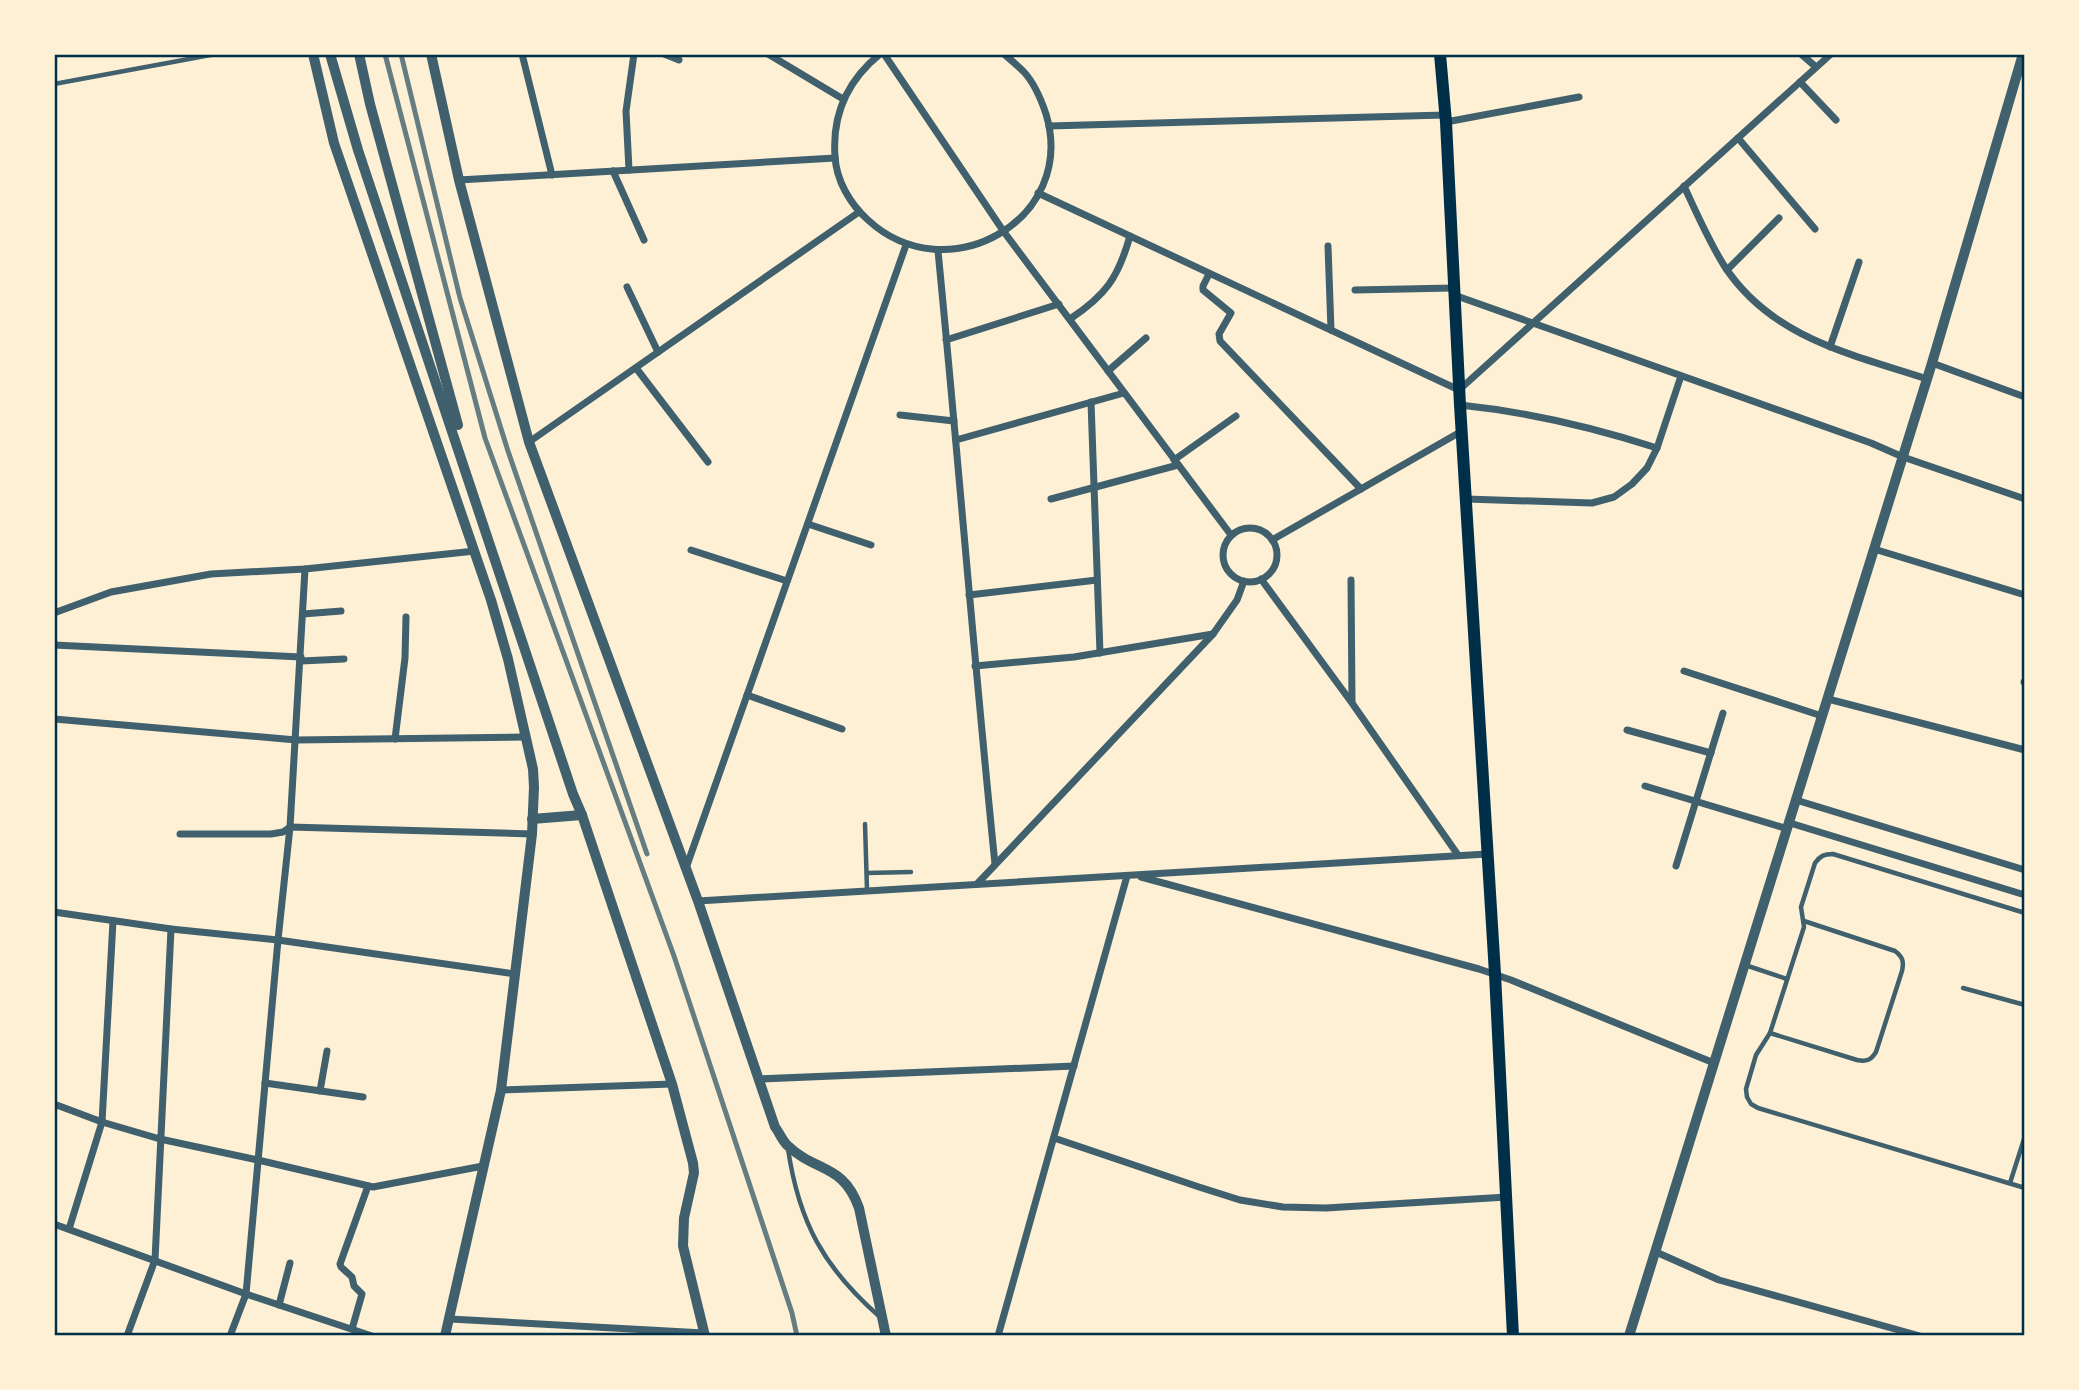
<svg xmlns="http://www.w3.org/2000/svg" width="2079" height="1390" font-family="Overpass,sans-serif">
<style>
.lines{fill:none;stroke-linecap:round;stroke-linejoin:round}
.service{stroke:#3f606c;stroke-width:4.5}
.minor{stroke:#3f606c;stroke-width:7}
.tertiary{stroke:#3f606c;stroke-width:10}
.secondary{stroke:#003049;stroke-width:12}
.rail{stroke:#657d81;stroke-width:5}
.neatline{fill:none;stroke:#003049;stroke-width:2.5}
</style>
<rect width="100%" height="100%" fill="#fdf0d5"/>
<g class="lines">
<g class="service">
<polyline points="54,84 216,54"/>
<polyline points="865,824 867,890"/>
<polyline points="867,873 911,872"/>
<path d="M2025,913l-192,-59c-9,0 -13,2 -18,9l-14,44 3,20 -34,106 -14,22 -10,34 1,8 4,7 7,4 267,80"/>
<polyline points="1745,965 1787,979"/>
<polyline points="1963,988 2025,1005"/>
<path d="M1770,1033l87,27c10,2 14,0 19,-8l26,-81c2,-9 1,-14 -7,-20l-91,-30"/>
<path d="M788,1149c11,74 36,119 92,168"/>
<polyline points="2010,1183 2025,1136"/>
</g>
<g class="minor">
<polyline points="522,54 552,175"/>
<polyline points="664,54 679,60"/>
<polyline points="768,54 843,99"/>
<path d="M880,54c-32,26 -48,60 -45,102 1,24 15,48 33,64 79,73 210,0 178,-106 -5,-15 -11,-30 -22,-42 -6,-6 -13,-12 -20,-18"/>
<polyline points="884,54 1004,232 1231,535"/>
<polyline points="1801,54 1816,67"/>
<polyline points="1800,82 1836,120"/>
<polyline points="1446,122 1579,97"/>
<polyline points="1049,126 1445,115"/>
<polyline points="1738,138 1815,229"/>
<polyline points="629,170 626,111 634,54"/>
<polyline points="613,171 644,240"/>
<polyline points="459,180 835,158"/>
<path d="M1684,186c13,28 25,56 41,81 47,71 126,87 202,112"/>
<polyline points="1038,193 1459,390 1831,54"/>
<polyline points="1328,246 1331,330"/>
<path d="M938,251c20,204 36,409 57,613"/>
<polyline points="1727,270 1779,218"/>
<polyline points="1209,274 1203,286 1203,290 1231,313 1219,334 1220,341 1361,489"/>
<polyline points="627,287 658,352"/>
<polyline points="1355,290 1453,288"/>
<polyline points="1454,295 1871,443 1903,457 2025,499"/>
<path d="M1070,319c36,-24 48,-41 60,-83"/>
<polyline points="946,340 1059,304"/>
<polyline points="1830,347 1859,262"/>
<polyline points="1932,363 2025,397"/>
<polyline points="636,368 708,462"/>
<polyline points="1108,371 1146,338"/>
<polyline points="1091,402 1100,653"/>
<path d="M1460,405c68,7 132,22 197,43"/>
<polyline points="900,415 954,421"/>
<polyline points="956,440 1124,393"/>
<polyline points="529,442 859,212"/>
<polyline points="1174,460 1236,416"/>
<polyline points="1051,499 1178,465"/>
<polyline points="1466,499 1592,503 1614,497 1632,484 1647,468 1657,448 1681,376"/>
<polyline points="808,524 871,545"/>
<circle cx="1250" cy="555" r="27"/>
<polyline points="1272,540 1462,431"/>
<polyline points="1874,549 2025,595"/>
<polyline points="691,550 787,581"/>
<polyline points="1261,579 1352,703 1458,855"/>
<polyline points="1351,580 1352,702"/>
<polyline points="969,595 1097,580"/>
<polyline points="54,613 111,592 211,574 305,569 475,551"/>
<polyline points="303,614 341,611"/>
<polyline points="54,645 301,657"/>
<polyline points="301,661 344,659"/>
<polyline points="975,666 1074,657 1213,634"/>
<polyline points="1684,671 1822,716"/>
<polyline points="2024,682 2025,682"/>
<polyline points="747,695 842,729"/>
<polyline points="1828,699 2025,750"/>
<polyline points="54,719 296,740 525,737"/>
<polyline points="1627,730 1711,753"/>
<polyline points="395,739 405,658 406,617"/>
<polyline points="1645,786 1788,829"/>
<polyline points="1796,800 2025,870"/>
<polyline points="1790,823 2025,895"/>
<polyline points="180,834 271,834 283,832 290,827 532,834"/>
<polyline points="1676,866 1723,713"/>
<polyline points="686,868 906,245"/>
<polyline points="1141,877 1479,969 1511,980 1714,1063"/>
<polyline points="977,884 1213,634 1237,600 1244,581"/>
<polyline points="698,901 1487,854"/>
<polyline points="54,912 171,929 278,940 515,974"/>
<polyline points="759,1079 1074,1066"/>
<polyline points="265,1083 363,1097"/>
<polyline points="501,1090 672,1084"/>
<polyline points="320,1091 327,1051"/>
<polyline points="54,1104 102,1122 160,1139 258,1160 373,1187 483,1166"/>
<polyline points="1054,1138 1199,1187 1240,1200 1283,1207 1326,1208 1507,1197"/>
<polyline points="54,1224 246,1294 372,1336"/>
<polyline points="69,1229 102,1122 113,921"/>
<polyline points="1656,1252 1719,1280 1920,1336"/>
<polyline points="279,1305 290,1263"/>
<polyline points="450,1319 704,1333"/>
<polyline points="352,1329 362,1294 354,1286 352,1277 341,1267 340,1264 368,1186"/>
<polyline points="127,1336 155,1260 171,929"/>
<polyline points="230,1336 246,1294 278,940 290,827 305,569"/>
<polyline points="998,1336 1127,876"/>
</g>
<g class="tertiary">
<polyline points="313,54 334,143 491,600 508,659 533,769 534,787 532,834 501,1090 445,1336"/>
<polyline points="330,54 358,150 573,794 582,815 672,1084 693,1163 694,1173 684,1218 683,1246 705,1336"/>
<polyline points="359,54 370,104 458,425"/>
<path d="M431,54l28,126 70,262 169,459 77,226c4,5 7,13 12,18 29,28 56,18 72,63l27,128"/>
<polyline points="532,819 582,815"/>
<polyline points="1629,1336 1932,363 2023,54"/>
</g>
<polyline class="secondary" points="1440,54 1446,122 1460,405 1495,974 1513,1336"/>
<g class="rail">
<polyline points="385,54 485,438 674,956 792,1313 797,1336"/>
<polyline points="401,54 460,298 508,451 647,854"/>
</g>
</g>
<rect width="2079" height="1390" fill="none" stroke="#fdf0d5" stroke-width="112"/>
<rect x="56" y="56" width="1967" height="1278" class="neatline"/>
</svg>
